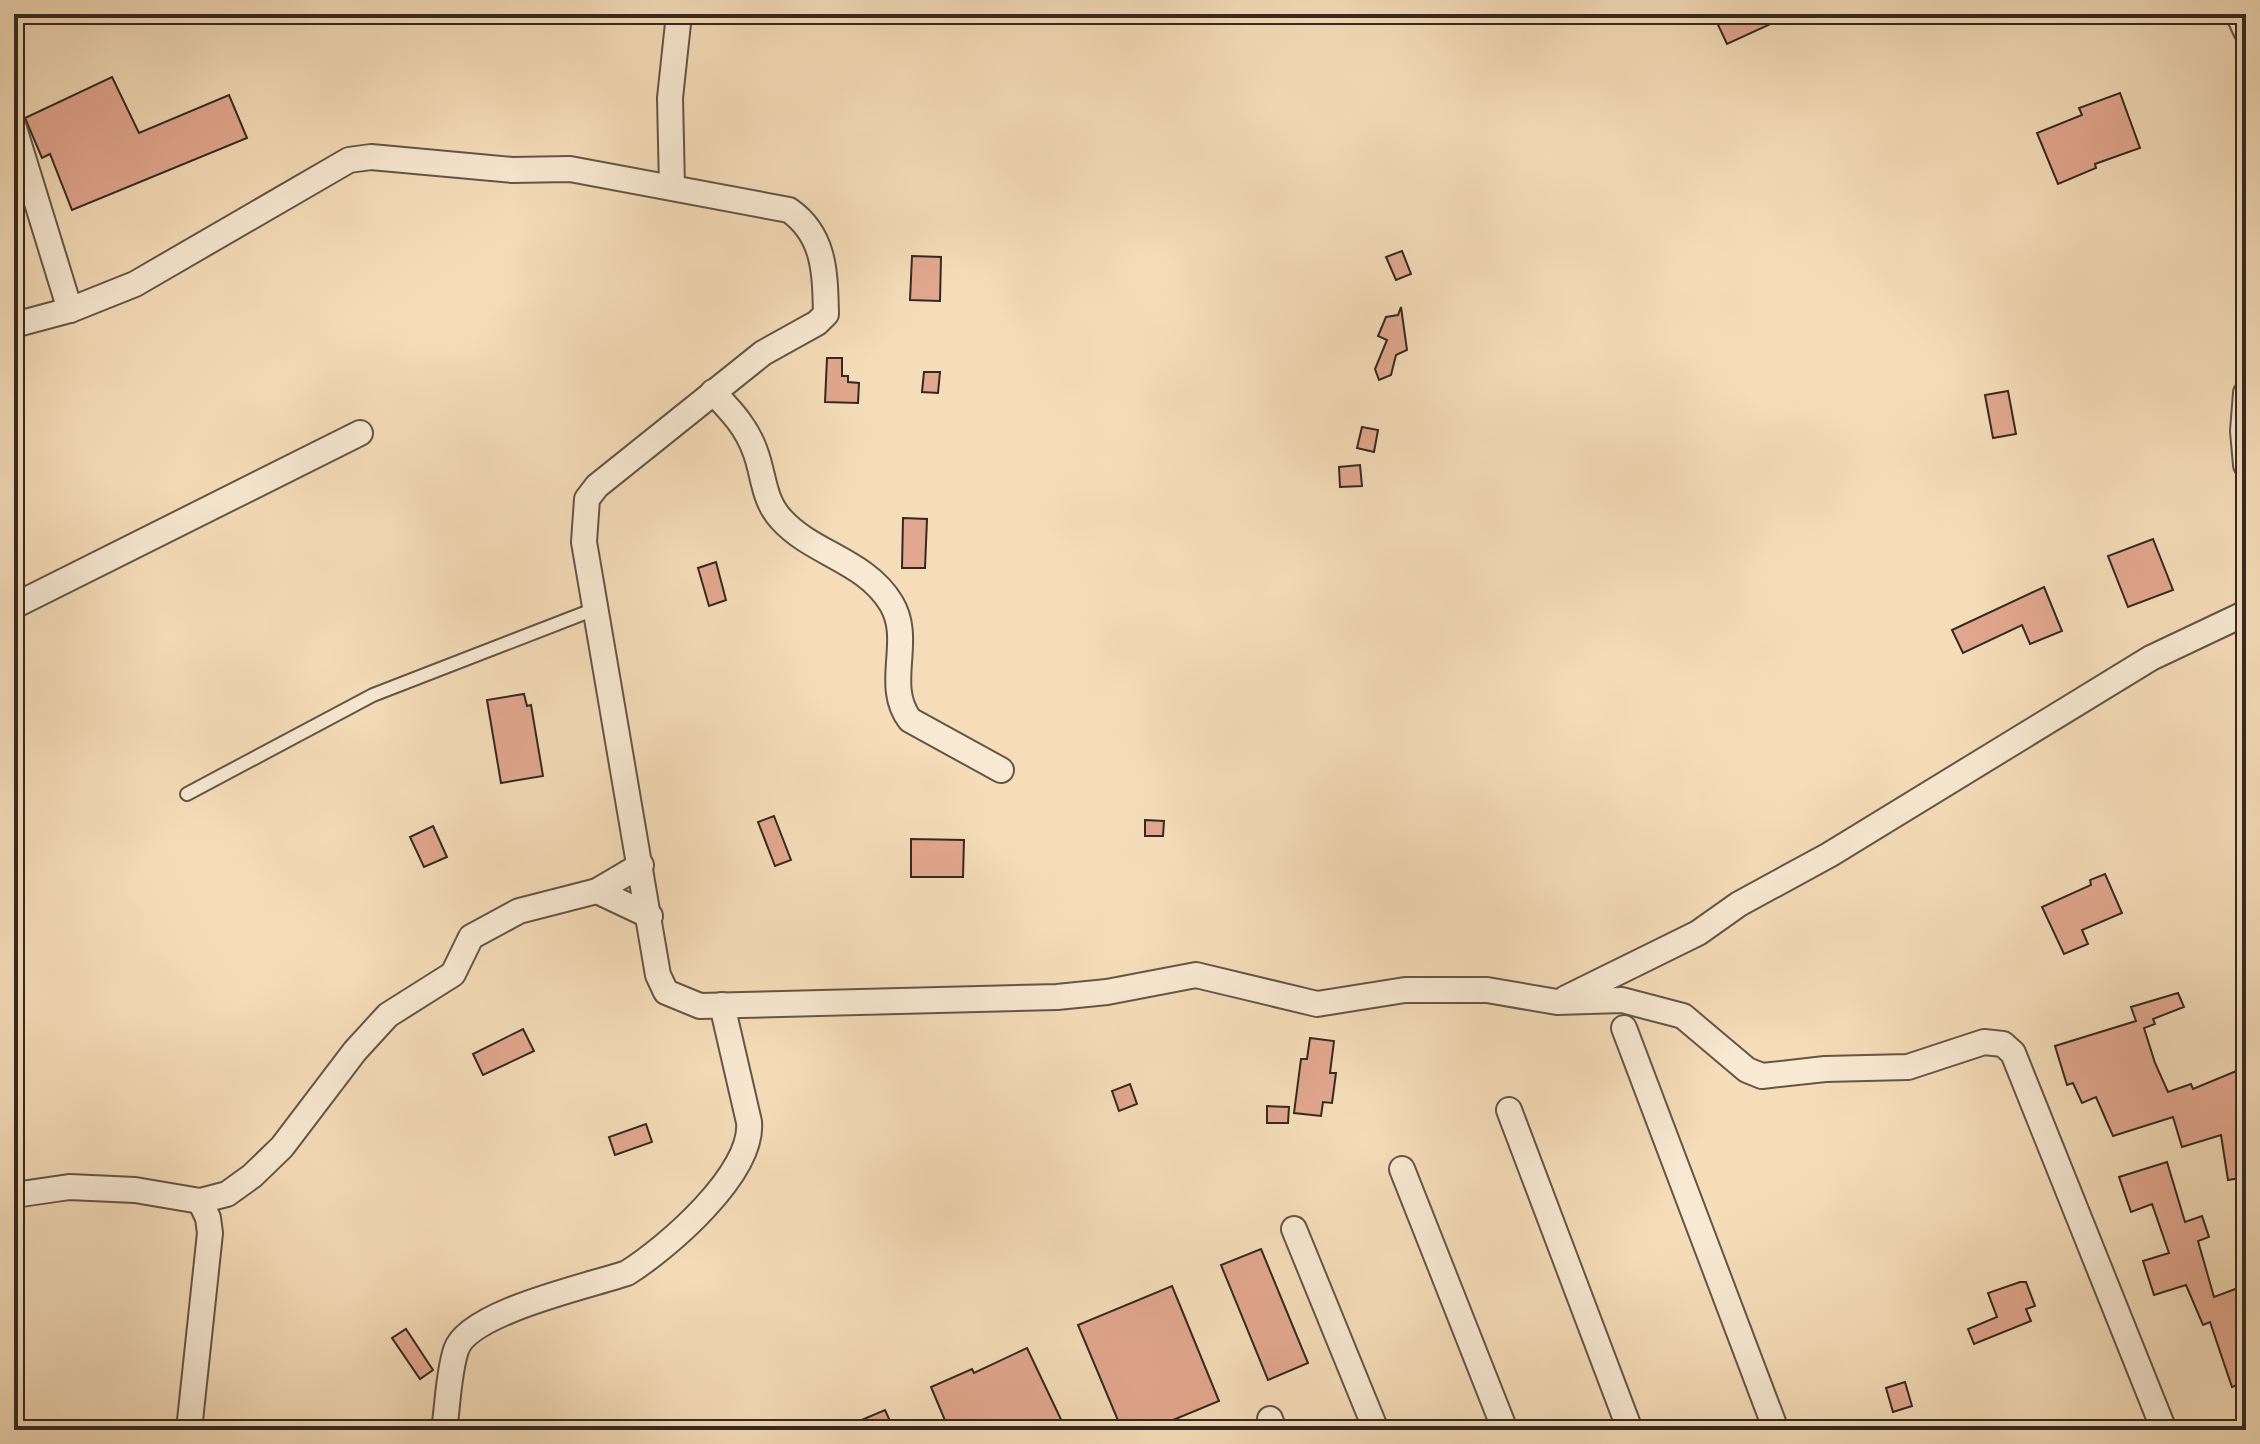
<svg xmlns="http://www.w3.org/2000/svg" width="2260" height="1444" font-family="Vollkorn,serif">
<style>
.building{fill:#e2a88f;stroke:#342921;stroke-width:2}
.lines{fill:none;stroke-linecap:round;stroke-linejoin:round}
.service-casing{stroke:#645647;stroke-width:16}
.minor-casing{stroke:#645647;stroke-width:28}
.service{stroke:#f8e9d2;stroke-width:12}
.minor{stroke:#f8e9d2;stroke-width:24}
</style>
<rect width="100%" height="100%" fill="#f5ddb9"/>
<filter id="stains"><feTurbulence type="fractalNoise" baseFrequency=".0025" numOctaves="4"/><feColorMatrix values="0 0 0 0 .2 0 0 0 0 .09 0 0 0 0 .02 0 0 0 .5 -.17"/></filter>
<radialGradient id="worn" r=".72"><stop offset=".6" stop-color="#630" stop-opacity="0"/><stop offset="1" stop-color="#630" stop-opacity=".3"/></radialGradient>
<g class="building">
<polygon points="1713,14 1792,14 1727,44"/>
<polygon points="112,77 139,133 229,95 247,138 72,210 50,154 42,158 25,118"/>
<polygon points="2120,93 2140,148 2095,164 2096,168 2058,184 2037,133 2082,115 2079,108"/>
<polygon points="1402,251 1411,274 1396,280 1386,257"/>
<polygon points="912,256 941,257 940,301 910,300"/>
<polygon points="1401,307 1407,350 1396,355 1391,375 1379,380 1375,369 1387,340 1378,336 1386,317 1398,315"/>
<polygon points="827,358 842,358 842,376 848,376 848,382 859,383 858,403 825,402"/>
<polygon points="924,372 940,372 938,393 922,392"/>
<polygon points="2008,391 2016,434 1993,438 1985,395"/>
<polygon points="1362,427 1378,430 1374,452 1357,448"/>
<polygon points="1360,465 1362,486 1340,487 1339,467"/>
<polygon points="903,518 927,519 925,568 902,568"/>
<polygon points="2153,539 2173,590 2128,607 2108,556"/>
<polygon points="716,562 726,600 709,606 698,568"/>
<polygon points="2044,587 2062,631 2030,644 2022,625 1963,653 1952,630"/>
<polygon points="524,694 527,706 531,705 543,776 501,783 487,700"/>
<polygon points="774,816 791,860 775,866 758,822"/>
<polygon points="1145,820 1164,821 1163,836 1145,836"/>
<polygon points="433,826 447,857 424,867 410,837"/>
<polygon points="911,839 964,840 963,877 911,877"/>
<polygon points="2105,874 2122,913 2082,930 2088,944 2064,954 2042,907 2091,885 2090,880"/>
<polygon points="2178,993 2184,1007 2153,1019 2155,1024 2144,1028 2155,1063 2168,1092 2191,1084 2193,1089 2246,1067 2246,1177 2228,1180 2221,1135 2182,1147 2173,1117 2113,1136 2096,1097 2082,1103 2073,1083 2067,1085 2055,1046 2136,1021 2131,1007"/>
<polygon points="523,1029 534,1051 483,1075 473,1054"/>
<polygon points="1310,1038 1334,1041 1330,1073 1336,1073 1332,1103 1323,1102 1321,1116 1294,1113 1301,1059 1307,1059"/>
<polygon points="1130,1084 1137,1104 1119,1111 1112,1091"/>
<polygon points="1267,1106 1289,1107 1288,1123 1267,1123"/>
<polygon points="646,1124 652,1142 615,1155 609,1137"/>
<polygon points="2167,1162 2185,1222 2202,1216 2209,1237 2198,1241 2214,1297 2246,1285 2246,1382 2232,1387 2210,1322 2203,1325 2186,1285 2154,1295 2143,1261 2169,1253 2152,1204 2131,1212 2119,1177"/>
<polygon points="1261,1249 1308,1363 1268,1380 1221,1265"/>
<polygon points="2020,1282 2026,1282 2035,1306 2026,1309 2031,1321 1974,1344 1968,1329 1997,1317 1988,1293"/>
<polygon points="1172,1286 1219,1401 1149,1430 1122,1430 1078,1325"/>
<polygon points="406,1329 433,1370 420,1379 392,1338"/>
<polygon points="1027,1348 1066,1430 949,1430 931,1387 972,1369 974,1373"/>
<polygon points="1905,1382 1912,1406 1893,1412 1886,1388"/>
<polygon points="885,1410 894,1430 838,1430"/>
</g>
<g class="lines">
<g class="service-casing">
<polyline id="service" points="187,794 373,695 595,609"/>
</g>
<g class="minor-casing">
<g id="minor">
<polyline points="2238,14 2246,31"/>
<polyline points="14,128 70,310"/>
<polyline points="672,187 670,98 679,14"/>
<path d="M14,325l56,-15 65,-26 214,-124 22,-3 141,13 58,-1 219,41c36,25 36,63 37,104l-9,9 -54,30 -166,133 -10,13 -3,43 74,433 8,17 34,14 357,-9 50,-5 89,-17 121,29 88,-14h82l70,12 65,-2 61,16 64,54 15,6 63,-7 83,-2 76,-25 19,2 10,9 151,377"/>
<path d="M713,392c18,19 33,34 42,59 9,23 8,49 26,68 31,35 84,41 110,84 23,37 -8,82 19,117l91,50"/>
<polyline points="2246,393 2243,431 2246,465"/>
<polyline points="14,606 360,433"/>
<polyline points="597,891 650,916"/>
<polyline points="1566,998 1698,933 1739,904 1829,855 2151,658 2246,613"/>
<polyline points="1624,1028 1776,1430"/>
<polyline points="1509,1110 1630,1430"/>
<polyline points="1402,1169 1505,1430"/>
<polyline points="14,1195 69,1187 135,1190 200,1201 227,1194 252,1176 282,1147 355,1051 388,1015 453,974 471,937 519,911 597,891 641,865"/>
<polyline points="1294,1229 1376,1430"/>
<polyline points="1270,1419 1274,1430"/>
<polyline points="189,1430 210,1233 208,1218 200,1201"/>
<path d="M444,1430c4,-25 4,-55 12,-80 12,-38 133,-64 171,-77 40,-25 127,-100 122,-151l-27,-117"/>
</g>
</g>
<use href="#service" class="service"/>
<use href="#minor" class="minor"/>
</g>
<rect width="2260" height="1444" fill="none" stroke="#f5ddb9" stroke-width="48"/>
<rect x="16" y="16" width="2228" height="1412" fill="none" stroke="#342921" stroke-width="4"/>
<rect x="24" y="24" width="2212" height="1396" fill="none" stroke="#342921" stroke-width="2"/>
<rect width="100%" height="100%" filter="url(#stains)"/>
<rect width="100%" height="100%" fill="url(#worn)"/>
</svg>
